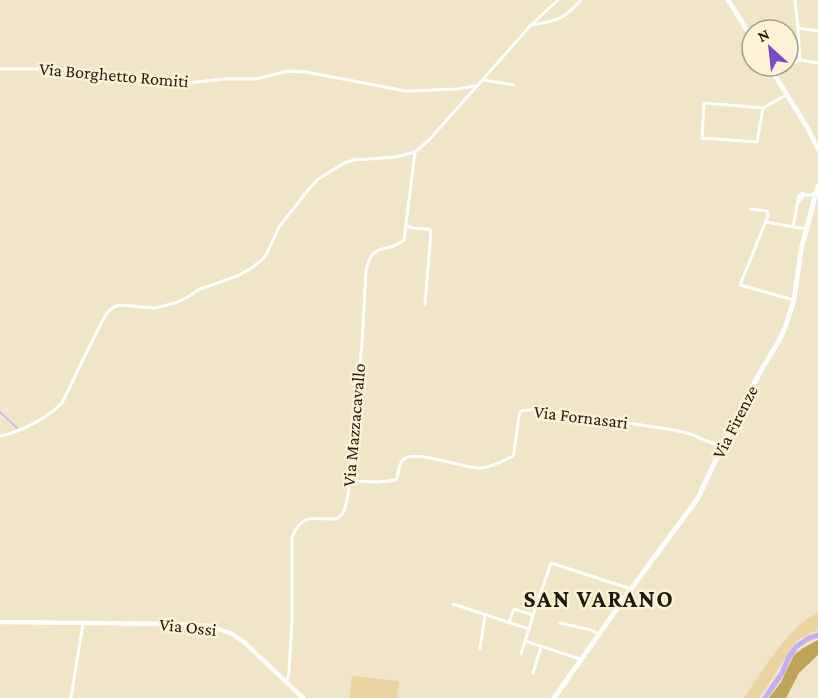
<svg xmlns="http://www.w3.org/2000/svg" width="818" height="698" font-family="'Crimson Pro',serif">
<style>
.green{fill:#e9d4a2}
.forest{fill:#bfa35b}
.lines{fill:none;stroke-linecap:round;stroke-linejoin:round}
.stream{stroke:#c2aff3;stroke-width:1.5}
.river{stroke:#c2aff3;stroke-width:5}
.street{stroke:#fff;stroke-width:3}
.secondary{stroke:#fff;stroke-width:4.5}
.primary{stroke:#fff;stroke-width:5}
.labels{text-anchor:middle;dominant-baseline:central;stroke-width:5;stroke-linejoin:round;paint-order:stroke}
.street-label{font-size:18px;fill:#1e1a10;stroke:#fef2d6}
.district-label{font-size:24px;font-weight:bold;letter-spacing:1.5px;fill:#1e1a10;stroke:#fef2d6}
</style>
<rect width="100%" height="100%" fill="#f0e5c9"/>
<g class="green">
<path d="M818,613v17l-21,10 -38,58h-15c19,-27 44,-72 74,-85z"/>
<polygon points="352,676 399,681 397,698 349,698"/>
</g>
<polygon class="forest" points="818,640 818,655 799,673 786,698 769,698 781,682 794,655 803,648"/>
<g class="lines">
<polyline class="stream" points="0,412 17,428"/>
<polyline class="river" points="765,698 782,673 789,657 796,647 807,639 818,635"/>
<g class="street">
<polyline points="795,0 798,28 800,60"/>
<path d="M533,25c26,-5 30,-5 48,-25"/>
<polyline points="798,28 818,31"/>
<polyline points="788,65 800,60 818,63"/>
<polyline points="0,69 58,69 113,78 188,83 223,79 256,79 288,71 306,72 406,91 457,89 475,86"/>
<polyline points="772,71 784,66"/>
<polyline points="483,80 514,85"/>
<polygon points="704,103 763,108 757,142 702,138"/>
<polyline points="763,108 786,95"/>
<polyline points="804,195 810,195 816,193"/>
<polyline points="750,209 767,211 768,216 740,285 794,300"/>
<polyline points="766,222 799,228 805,228"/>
<polyline points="407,226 412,228 429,229 431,231 425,304"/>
<polyline points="793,227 799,195 803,193 803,196 799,201"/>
<path d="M0,436c21,-4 47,-18 62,-33l36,-74 9,-16 5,-5 7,-3 36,3 20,-5 11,-5 12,-8 39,-14 13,-7 13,-10 5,-8 11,-24 29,-37 9,-10 27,-17 10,-3 42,-3 19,-5 14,-12 102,-115 27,-25"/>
<path d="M349,481l29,1 18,-2c3,-6 2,-17 8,-21 14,-10 62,11 78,9 9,-1 19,-6 27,-10l4,-2 1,-4 5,-36 2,-5 16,-2 137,21 16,4 32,13"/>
<polyline points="453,604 529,629 525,641"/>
<polyline points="533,615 551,563 631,589"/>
<polyline points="509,622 514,609 533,615 529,629"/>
<polyline points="560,623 591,630 598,634"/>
<polyline points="480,649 485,615"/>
<polyline points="521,654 525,641 580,659"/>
<polyline points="533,673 541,647"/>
<path d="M287,682l2,-9 3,-53v-83c10,-22 17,-19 38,-18 4,0 6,1 9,-2 7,-5 7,-15 9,-22l14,-152 4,-72c6,-31 20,-16 38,-31l11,-88"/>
<polyline points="71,698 83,623"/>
</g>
<polyline class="secondary" points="0,622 174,624 210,626 232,634 244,642 303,698"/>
<g class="primary">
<polyline points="728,0 752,38"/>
<polyline points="769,66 807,127 818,149"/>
<polyline points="554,698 631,589 698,498 722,447 759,374 780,339 786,325 794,300 801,250 818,186"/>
</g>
</g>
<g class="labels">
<g class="street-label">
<text transform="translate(114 75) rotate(5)">Via Borghetto Romiti</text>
<text transform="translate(581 417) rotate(7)">Via Fornasari</text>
<text transform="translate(735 422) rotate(-63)">Via Firenze</text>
<text transform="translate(354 425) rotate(-85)">Via Mazzacavallo</text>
<text transform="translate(188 627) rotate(6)">Via Ossi</text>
</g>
<g class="district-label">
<text x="599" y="598">SAN VARANO</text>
</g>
</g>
<g transform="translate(770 48) rotate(333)"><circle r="28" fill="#fef2d6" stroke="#a49c87" stroke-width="1.5"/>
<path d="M0-4.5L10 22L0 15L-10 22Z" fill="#794cc4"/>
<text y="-9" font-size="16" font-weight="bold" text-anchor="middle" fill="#1e1a10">N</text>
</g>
</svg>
